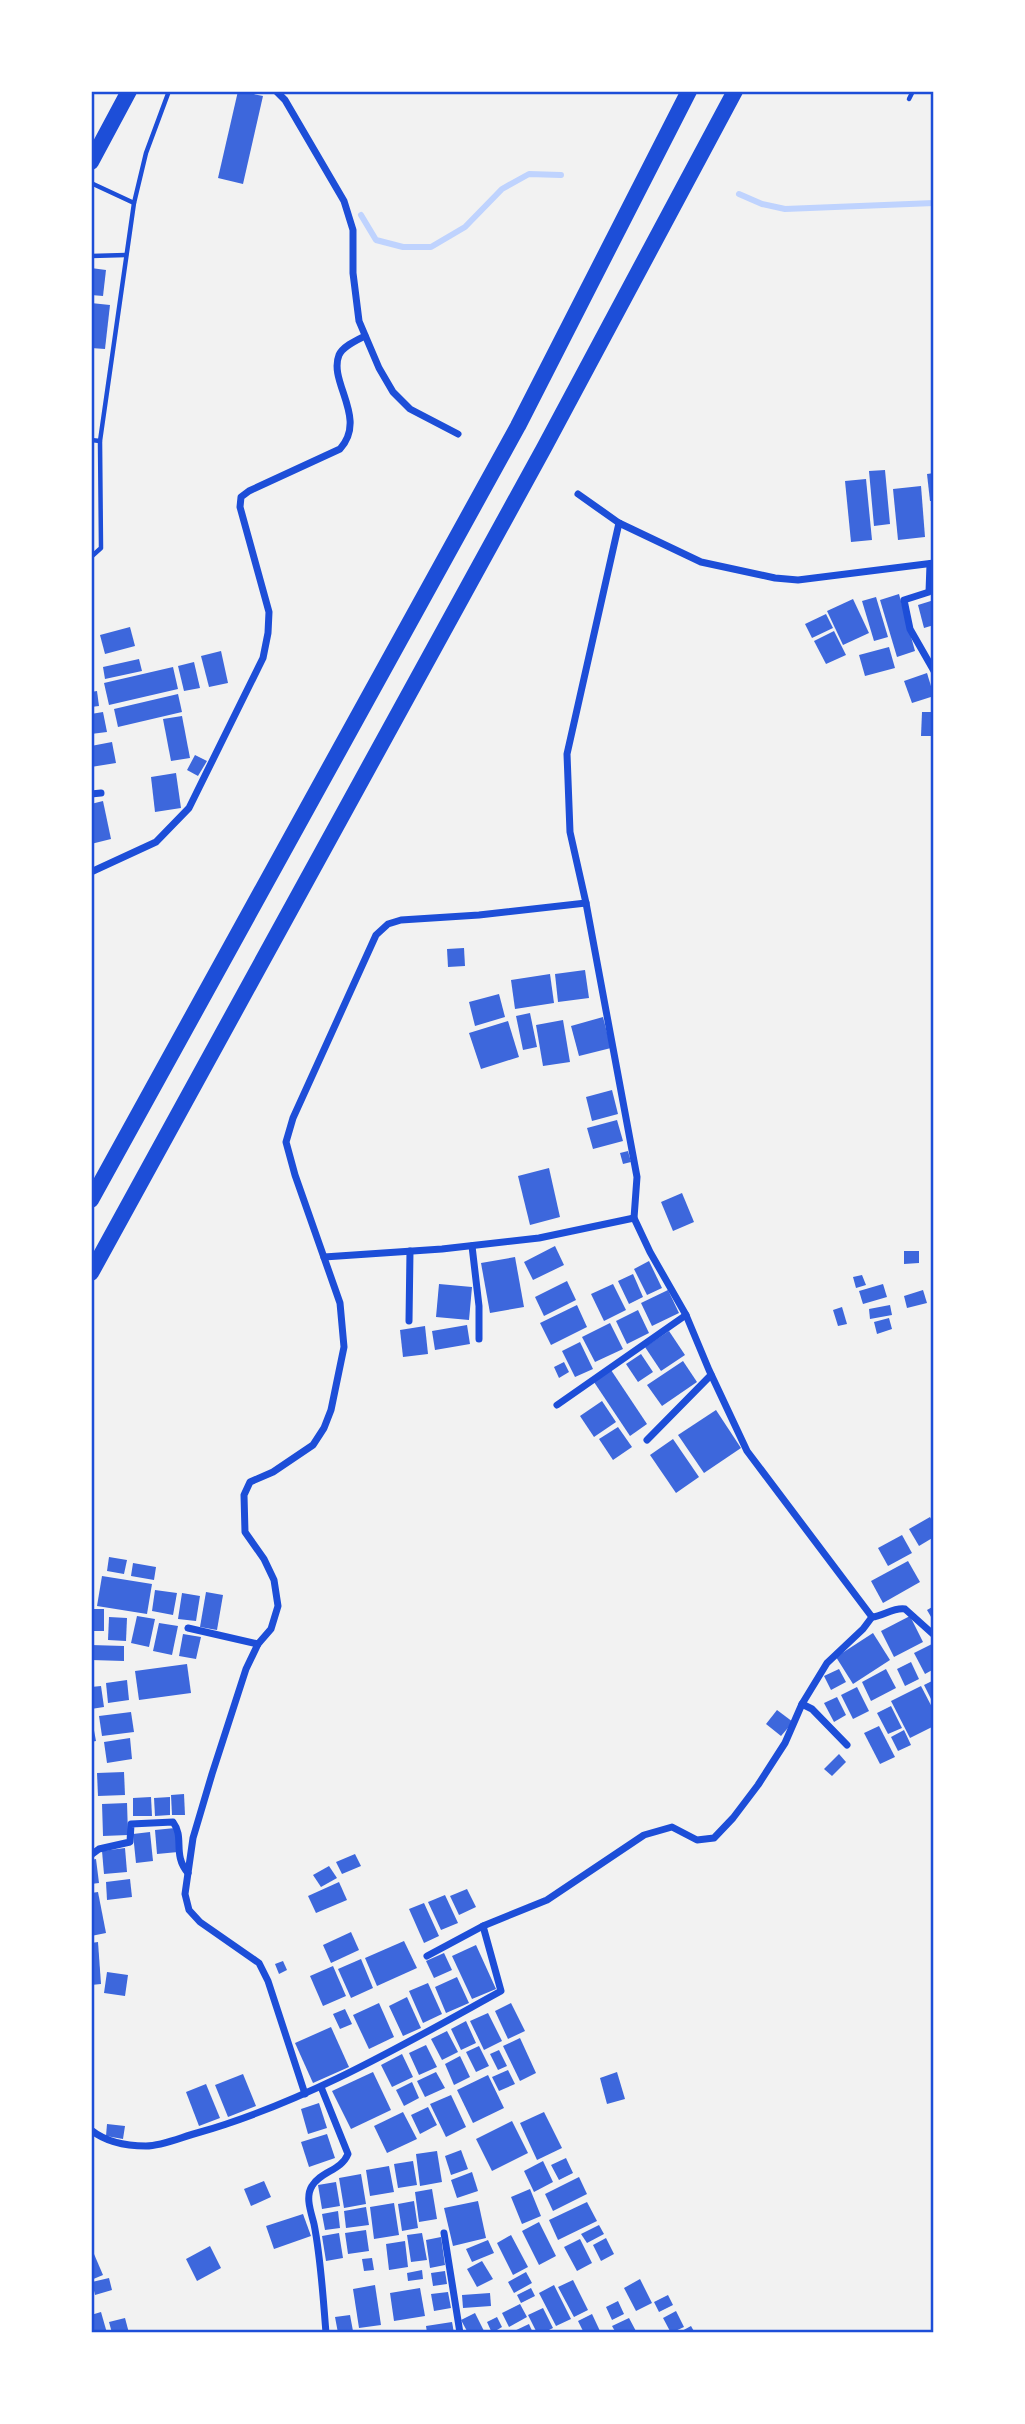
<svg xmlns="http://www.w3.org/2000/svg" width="1025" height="2424" font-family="Quicksand,sans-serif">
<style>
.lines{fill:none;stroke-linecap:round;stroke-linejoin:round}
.stream{stroke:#bfd3fe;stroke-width:6}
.building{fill:#3d67dc}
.service{stroke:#1d4ed8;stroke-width:4.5}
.minor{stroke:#1d4ed8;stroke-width:7}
.trunk{stroke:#1d4ed8;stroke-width:16}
.motorway{stroke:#1d4ed8;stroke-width:16}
.neatline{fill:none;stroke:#1d4ed8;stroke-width:2.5}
</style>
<rect width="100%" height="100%" fill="#f2f2f2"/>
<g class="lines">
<g class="stream">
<polyline points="739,194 762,204 785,209 934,203"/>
<polyline points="361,215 376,240 403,247 431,247 465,227 502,189 529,174 561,175"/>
</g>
</g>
<g class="building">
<polygon points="238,91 263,96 243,184 218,178"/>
<polygon points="91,268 106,270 103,296 91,295"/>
<polygon points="91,303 110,305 105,349 91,348"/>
<polygon points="885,470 890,524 874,526 869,471"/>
<polygon points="934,473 934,501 930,501 927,474"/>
<polygon points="866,479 872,540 851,542 845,481"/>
<polygon points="921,486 925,537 898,540 893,489"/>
<polygon points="899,594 915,651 897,657 880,600"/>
<polygon points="876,597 888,637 874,641 862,601"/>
<polygon points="853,599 869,633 843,645 827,611"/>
<polygon points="934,600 934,625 924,628 918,605"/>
<polygon points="826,614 833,628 812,638 805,624"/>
<polygon points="130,627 135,646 105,654 100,635"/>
<polygon points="834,631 846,655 826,664 814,641"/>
<polygon points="889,647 895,668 865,676 859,655"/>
<polygon points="221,651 228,683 209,687 201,656"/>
<polygon points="139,659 142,671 105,679 103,667"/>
<polygon points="194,662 200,688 184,691 178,666"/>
<polygon points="173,667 178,689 109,705 104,683"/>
<polygon points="927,673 934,696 912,703 904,681"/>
<polygon points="97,691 99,706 91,707 91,692"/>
<polygon points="178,694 182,712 118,727 114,709"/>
<polygon points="103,712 107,732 91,734 91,714"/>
<polygon points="922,712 934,712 934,736 921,736"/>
<polygon points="182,716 190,758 171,761 163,719"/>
<polygon points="112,742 116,763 91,767 91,746"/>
<polygon points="195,755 207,761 198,776 187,770"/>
<polygon points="176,773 181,808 155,812 151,777"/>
<polygon points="103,801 111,839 91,844 91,804"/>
<polygon points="464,948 465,966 448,967 447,949"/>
<polygon points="585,970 589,998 558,1002 555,974"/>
<polygon points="550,974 554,1003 515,1009 511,980"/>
<polygon points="499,994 505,1017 475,1026 469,1002"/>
<polygon points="530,1013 537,1047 523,1050 516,1016"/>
<polygon points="603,1017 611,1048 579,1056 571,1026"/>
<polygon points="563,1020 570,1062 543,1066 536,1025"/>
<polygon points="508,1021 519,1057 481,1069 469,1033"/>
<polygon points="612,1090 618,1114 592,1121 586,1097"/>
<polygon points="617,1120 623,1141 593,1149 587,1128"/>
<polygon points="628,1151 631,1162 623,1164 620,1153"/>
<polygon points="549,1168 560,1217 530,1225 518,1176"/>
<polygon points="682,1193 694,1222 673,1231 661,1202"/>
<polygon points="555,1246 564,1265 533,1280 524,1262"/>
<polygon points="904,1251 919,1251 919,1263 904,1264"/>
<polygon points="515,1257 524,1307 490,1313 481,1263"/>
<polygon points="649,1261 662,1288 647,1295 634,1269"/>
<polygon points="633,1274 643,1297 629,1304 618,1281"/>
<polygon points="862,1275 866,1285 856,1288 853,1277"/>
<polygon points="567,1281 576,1300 544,1316 535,1297"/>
<polygon points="439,1284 472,1287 469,1320 436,1317"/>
<polygon points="613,1284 626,1310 604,1321 591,1294"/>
<polygon points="883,1284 887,1297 863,1304 859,1291"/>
<polygon points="668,1290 679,1313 652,1326 641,1303"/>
<polygon points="923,1290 927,1303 907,1308 904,1296"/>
<polygon points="577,1305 587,1327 551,1345 540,1323"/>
<polygon points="890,1305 892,1315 870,1319 869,1309"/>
<polygon points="842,1307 847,1324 838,1326 833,1310"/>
<polygon points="638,1310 649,1333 627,1344 616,1321"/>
<polygon points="889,1318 892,1329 877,1334 874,1322"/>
<polygon points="610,1323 623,1349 595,1362 582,1337"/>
<polygon points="467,1325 470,1344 435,1350 432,1331"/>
<polygon points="425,1326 428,1354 403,1357 400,1330"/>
<polygon points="669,1331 685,1355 661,1371 645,1347"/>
<polygon points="580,1342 593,1369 575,1377 562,1351"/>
<polygon points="641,1354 653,1372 638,1382 626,1364"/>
<polygon points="683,1361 697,1382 662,1406 647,1385"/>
<polygon points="564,1362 569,1372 559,1378 554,1367"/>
<polygon points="611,1370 647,1424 630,1436 594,1382"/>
<polygon points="602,1401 616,1422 594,1437 580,1416"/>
<polygon points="716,1410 741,1448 704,1473 678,1435"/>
<polygon points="618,1427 632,1447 613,1460 599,1439"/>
<polygon points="673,1439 699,1477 676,1493 650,1455"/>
<polygon points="930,1517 934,1524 934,1537 919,1546 909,1529"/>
<polygon points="902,1535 912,1553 888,1566 878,1548"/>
<polygon points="109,1557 127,1560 124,1574 107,1571"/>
<polygon points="908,1561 920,1582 883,1603 871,1581"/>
<polygon points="133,1563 156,1567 154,1580 131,1576"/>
<polygon points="102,1576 152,1584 147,1614 97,1606"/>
<polygon points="155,1590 177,1593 173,1615 152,1611"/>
<polygon points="206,1592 223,1595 217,1630 200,1627"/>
<polygon points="182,1593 200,1596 196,1621 178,1619"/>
<polygon points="934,1606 934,1622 927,1610"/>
<rect x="91" y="1609" width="13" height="22"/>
<polygon points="137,1616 155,1619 149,1647 131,1643"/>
<polygon points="910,1616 923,1642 894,1657 881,1631"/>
<polygon points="109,1617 127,1618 126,1641 108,1640"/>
<polygon points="159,1623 178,1626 172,1655 153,1651"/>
<polygon points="873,1633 890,1660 853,1684 836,1657"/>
<polygon points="183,1634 201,1637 196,1659 179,1656"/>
<polygon points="934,1643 934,1669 925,1674 914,1653"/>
<polygon points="91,1645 124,1646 124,1661 91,1660"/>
<polygon points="911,1662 919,1679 905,1686 897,1669"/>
<polygon points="187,1664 191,1693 139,1700 135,1671"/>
<polygon points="839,1669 846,1682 831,1690 824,1676"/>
<polygon points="886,1669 896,1688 871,1701 862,1682"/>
<polygon points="127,1680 129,1700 108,1703 106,1683"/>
<polygon points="934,1680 934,1705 924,1685"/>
<polygon points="101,1686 104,1707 91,1709 91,1687"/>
<polygon points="921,1686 934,1711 934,1726 910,1738 891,1701"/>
<polygon points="857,1687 869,1711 853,1719 841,1695"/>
<polygon points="837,1697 846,1715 834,1722 824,1703"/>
<polygon points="891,1706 902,1728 888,1734 877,1713"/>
<polygon points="777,1710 793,1722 781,1736 766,1724"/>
<polygon points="131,1712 134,1732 102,1736 99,1716"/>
<polygon points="91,1714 96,1741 91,1742"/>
<polygon points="879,1726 895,1757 880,1764 864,1733"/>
<polygon points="904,1730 911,1745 898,1751 891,1737"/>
<polygon points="130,1738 132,1759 107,1763 104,1742"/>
<polygon points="839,1754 846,1762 832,1776 824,1769"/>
<polygon points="124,1772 125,1795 98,1796 97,1773"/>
<polygon points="184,1794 185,1815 172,1815 171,1795"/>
<polygon points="151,1797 152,1816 133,1816 133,1798"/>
<polygon points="170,1797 170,1815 155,1816 154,1798"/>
<polygon points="127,1803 128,1835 103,1836 102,1804"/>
<polygon points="175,1828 178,1852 157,1854 155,1830"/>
<polygon points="150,1832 153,1861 136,1863 133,1834"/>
<polygon points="125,1848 127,1872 104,1874 102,1851"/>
<polygon points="355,1854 361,1866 342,1874 336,1862"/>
<polygon points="96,1859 99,1883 91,1884 91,1860"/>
<polygon points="329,1866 337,1878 321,1887 313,1875"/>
<polygon points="130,1879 132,1897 107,1900 106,1882"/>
<polygon points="339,1882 347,1900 316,1913 308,1896"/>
<polygon points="467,1889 476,1907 459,1915 450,1896"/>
<polygon points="98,1892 106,1933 91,1936 91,1893"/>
<polygon points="445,1895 458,1923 441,1930 428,1902"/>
<polygon points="424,1903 439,1936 424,1943 409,1909"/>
<polygon points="351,1932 359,1950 331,1963 323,1945"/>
<polygon points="404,1941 417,1968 377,1986 365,1958"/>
<polygon points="98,1942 101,1984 91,1985 91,1943"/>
<polygon points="476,1945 496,1989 472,1999 452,1956"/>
<polygon points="444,1953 452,1970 434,1978 426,1961"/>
<polygon points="361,1959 373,1988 351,1998 338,1969"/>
<polygon points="283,1961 287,1970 279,1974 275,1964"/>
<polygon points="333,1966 346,1996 323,2006 310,1976"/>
<polygon points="107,1972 128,1975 125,1996 104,1993"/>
<polygon points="457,1977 469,2003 446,2013 435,1987"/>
<polygon points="428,1983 442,2014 423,2023 409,1991"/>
<polygon points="407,1997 421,2028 403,2036 389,2006"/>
<polygon points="379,2003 394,2037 369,2049 353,2015"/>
<polygon points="511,2003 525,2031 508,2039 495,2011"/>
<polygon points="345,2009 352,2024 340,2029 333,2014"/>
<polygon points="488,2013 502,2041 484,2050 470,2021"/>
<polygon points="466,2021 476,2043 461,2050 451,2029"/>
<polygon points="331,2027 349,2067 313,2083 295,2043"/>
<polygon points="447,2031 458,2052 442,2060 431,2039"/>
<polygon points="520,2038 536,2073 520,2081 503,2046"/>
<polygon points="426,2045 437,2067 419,2075 409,2053"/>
<polygon points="479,2046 489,2066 476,2072 466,2052"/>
<polygon points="499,2050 507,2066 498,2070 490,2054"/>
<polygon points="402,2054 413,2077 392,2087 381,2065"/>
<polygon points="460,2056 470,2077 454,2085 445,2064"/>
<polygon points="508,2070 515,2084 499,2091 492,2077"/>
<polygon points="373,2072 391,2110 351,2129 332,2091"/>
<polygon points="436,2072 445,2088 425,2097 417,2081"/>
<polygon points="617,2072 625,2099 607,2104 600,2078"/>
<polygon points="243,2074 256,2106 228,2117 215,2085"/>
<polygon points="488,2075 504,2108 473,2123 457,2090"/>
<polygon points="412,2082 419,2098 404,2106 396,2090"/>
<polygon points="206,2084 220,2118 199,2126 186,2092"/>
<polygon points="451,2095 466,2127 446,2137 430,2104"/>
<polygon points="319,2103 327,2128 308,2134 301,2109"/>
<polygon points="428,2107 437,2125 420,2134 411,2115"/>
<polygon points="403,2112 417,2139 387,2153 374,2126"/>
<polygon points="544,2112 562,2148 537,2160 520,2123"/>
<polygon points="512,2121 528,2153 492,2171 476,2139"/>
<polygon points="107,2124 125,2126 123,2139 106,2136"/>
<polygon points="327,2134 335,2158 309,2167 301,2142"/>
<polygon points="461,2150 468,2169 451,2175 445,2156"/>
<polygon points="437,2151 442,2182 420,2186 416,2154"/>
<polygon points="566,2158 573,2173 559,2180 551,2165"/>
<polygon points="413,2161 417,2185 398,2188 394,2164"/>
<polygon points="543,2161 553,2182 534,2192 524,2171"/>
<polygon points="389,2166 394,2192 370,2196 366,2170"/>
<polygon points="472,2172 478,2191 457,2198 451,2180"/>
<polygon points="361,2174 366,2204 344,2208 339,2178"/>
<polygon points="579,2177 587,2194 553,2211 545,2194"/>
<polygon points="264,2181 271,2197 251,2206 244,2189"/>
<polygon points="336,2182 340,2206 322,2209 318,2185"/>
<polygon points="432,2189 437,2219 419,2222 415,2192"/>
<polygon points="530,2189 541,2216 522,2224 511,2197"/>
<polygon points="414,2201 418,2228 402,2231 398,2204"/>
<polygon points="478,2201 486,2238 453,2246 444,2208"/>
<polygon points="587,2202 597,2221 558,2240 549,2220"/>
<polygon points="394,2203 399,2235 374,2239 370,2207"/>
<polygon points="366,2207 369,2225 346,2228 344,2211"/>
<polygon points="338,2211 340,2228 325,2230 322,2214"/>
<polygon points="303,2214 311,2236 274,2249 266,2226"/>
<polygon points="539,2222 556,2256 539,2265 522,2231"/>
<polygon points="599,2225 604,2234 587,2243 581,2234"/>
<polygon points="366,2230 369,2251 348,2254 345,2233"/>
<polygon points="339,2233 343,2258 326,2261 322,2236"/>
<polygon points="422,2233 427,2260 411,2262 407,2235"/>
<polygon points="511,2235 528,2267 513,2275 497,2243"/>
<polygon points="441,2237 445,2265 430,2268 426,2240"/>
<polygon points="606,2238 614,2254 601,2261 593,2245"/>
<polygon points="580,2239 592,2263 577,2271 564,2247"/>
<polygon points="488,2240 494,2253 472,2262 466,2249"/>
<polygon points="405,2241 408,2267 389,2270 386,2244"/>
<polygon points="210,2246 221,2268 197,2281 186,2259"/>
<polygon points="91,2247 103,2275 91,2280"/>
<polygon points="372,2258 374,2270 364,2271 362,2259"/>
<polygon points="482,2261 493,2279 477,2287 467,2269"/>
<polygon points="422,2270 423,2279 408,2281 407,2273"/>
<polygon points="445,2271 447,2284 433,2286 431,2273"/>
<polygon points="526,2272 532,2283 514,2293 508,2282"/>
<polygon points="109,2278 112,2290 95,2295 92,2282"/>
<polygon points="640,2279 652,2303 636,2311 624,2288"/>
<polygon points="573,2280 588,2310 574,2317 558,2287"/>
<polygon points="375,2285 381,2325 359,2328 353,2289"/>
<polygon points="554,2285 571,2319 556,2326 539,2293"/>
<polygon points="420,2288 425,2316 394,2321 390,2293"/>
<polygon points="531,2288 535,2296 521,2303 517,2295"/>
<polygon points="448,2292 451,2308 434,2311 431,2294"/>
<polygon points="490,2293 491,2306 463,2308 462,2295"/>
<polygon points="668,2295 673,2305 659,2312 654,2302"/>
<polygon points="618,2301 624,2314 612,2320 606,2307"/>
<polygon points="520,2304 527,2317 509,2327 502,2313"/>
<polygon points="543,2308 553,2328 543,2333 537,2333 528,2315"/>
<polygon points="676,2311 684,2327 671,2333 663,2318"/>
<polygon points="101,2312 107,2333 91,2333 91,2315"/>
<polygon points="475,2313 485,2333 468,2333 461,2320"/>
<polygon points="592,2314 600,2331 584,2333 578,2321"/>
<polygon points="350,2315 353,2331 338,2333 335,2317"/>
<polygon points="497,2317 502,2327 492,2333 487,2322"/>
<polygon points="125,2318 129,2333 112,2333 109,2322"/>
<polygon points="629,2318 637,2333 616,2333 612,2326"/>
<polygon points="452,2322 454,2333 427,2333 426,2326"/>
<polygon points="529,2324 533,2333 510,2333"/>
<polygon points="691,2326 695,2333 678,2333"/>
</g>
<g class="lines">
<g class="service">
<polyline points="909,99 913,91"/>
<polyline points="91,183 134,203"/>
<polyline points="91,256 126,255"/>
<polyline points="91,440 100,441"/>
<polyline points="91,557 101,548 100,441 134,203 146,153 169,91"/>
</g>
<g class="minor">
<polyline points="276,91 285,100 344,201 353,230 353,273 359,321 379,368 393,392 410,409 458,434"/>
<polyline points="578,494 619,523 701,562 775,578 798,580 934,563"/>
<path d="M619,523l-52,231 3,78 16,71 51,274 -3,41 16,34 36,63 23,55 38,81 125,166c11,-1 22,-10 33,-8l29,26"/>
<polyline points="930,564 929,592 904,600 910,629 934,671"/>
<polyline points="91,794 101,793"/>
<path d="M91,872l65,-30 33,-34 74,-150 5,-25 1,-21 -29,-105 1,-10 8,-6 91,-42c28,-31 -12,-67 -1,-94 4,-9 18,-15 26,-19"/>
<polyline points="472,1246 479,1306 479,1339"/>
<polyline points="324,1257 442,1249 539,1238 634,1218"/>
<polyline points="409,1321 410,1251"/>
<polyline points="557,1405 686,1315"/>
<polyline points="647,1440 711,1375"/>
<polyline points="188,1628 258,1644"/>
<polyline points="802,1704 812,1709 847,1745"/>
<path d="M91,1855l8,-6 31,-7 1,-18 42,-2c12,16 -1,32 15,51"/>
<polyline points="427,1956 483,1926 547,1900 644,1835 672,1827 697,1840 714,1838 733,1818 758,1785 785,1743 802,1704 827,1663 863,1629 872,1617"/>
<path d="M321,2087l27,67c-7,17 -27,17 -36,32 -7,11 -1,26 2,38 7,35 9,73 12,109"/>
<polyline points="305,2094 268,1981 259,1963 200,1922 189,1910 185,1894 193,1838 212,1774 246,1669 258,1644 271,1629 278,1606 274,1580 264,1559 245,1532 244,1495 250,1482 273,1472 313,1445 324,1428 331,1410 344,1347 340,1303 295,1175 286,1142 293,1118 376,935 388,924 401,920 479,915 586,903"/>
<path d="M91,2130c15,12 36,16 55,16 16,0 36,-9 51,-13 109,-31 206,-88 304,-142l-18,-65"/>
<polyline points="444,2233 460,2333"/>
</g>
<polyline class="trunk" points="91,162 129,91"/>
<g class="motorway">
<polyline points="91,1200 518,426 689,91"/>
<polyline points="91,1273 544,448 735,91"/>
</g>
</g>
<rect width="1025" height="2424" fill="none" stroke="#ffffff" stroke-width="186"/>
<rect x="93" y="93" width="839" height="2238" class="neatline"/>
</svg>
